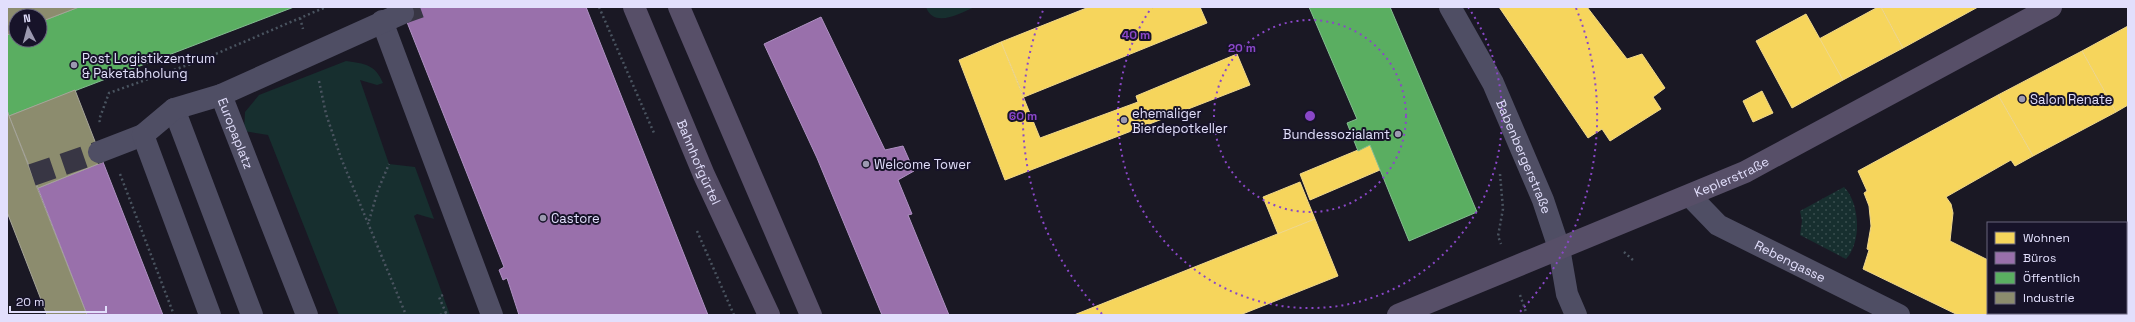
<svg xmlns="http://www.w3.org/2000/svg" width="2135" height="322" font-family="'Space Grotesk',sans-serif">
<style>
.grass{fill:url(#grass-dots)}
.green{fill:#172f2f}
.homes{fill:#f6d55c;stroke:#f0d88c}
.offices{fill:#9970ab;stroke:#af91c3}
.public{fill:#5aae61;stroke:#83bd90}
.industry{fill:#8c8c6e;stroke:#a6a599}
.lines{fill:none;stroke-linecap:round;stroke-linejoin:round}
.minor-tunnel{stroke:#383644;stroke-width:22;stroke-dasharray:22 11;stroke-linecap:butt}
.path{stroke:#4a5460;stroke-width:2.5;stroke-dasharray:2 3;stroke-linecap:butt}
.minor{stroke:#4f4e64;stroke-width:22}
.major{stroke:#574f68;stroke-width:22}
.ring{fill:none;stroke:#8a47c8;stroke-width:2;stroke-dasharray:2 4}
.poi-dot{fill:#9c99b0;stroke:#171329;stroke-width:1.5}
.labels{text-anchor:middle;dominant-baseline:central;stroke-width:4;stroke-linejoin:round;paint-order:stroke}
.poi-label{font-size:13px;fill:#e2dffc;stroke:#171329;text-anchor:start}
.street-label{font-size:13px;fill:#e2dffc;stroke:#171329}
.centre{fill:#8a47c8;stroke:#171329;stroke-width:2}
.ring-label{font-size:12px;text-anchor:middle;font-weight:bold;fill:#8a47c8;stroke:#171329;stroke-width:4;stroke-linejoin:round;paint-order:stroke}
</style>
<defs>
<pattern id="grass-dots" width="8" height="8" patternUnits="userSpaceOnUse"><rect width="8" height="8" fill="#172f2f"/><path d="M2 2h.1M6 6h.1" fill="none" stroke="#384d4e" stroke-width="1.8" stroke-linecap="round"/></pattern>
</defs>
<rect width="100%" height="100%" fill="#1a1824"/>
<path class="grass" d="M1844,187c16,16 18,55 2,72l-46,-24 2,-14 -2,-10z"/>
<g class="green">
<path d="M926,7h49c-15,6 -41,22 -49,0z"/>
<path d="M346,61c19,3 29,3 37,22l-6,2 -17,-5 29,84 26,3 19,52 -17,-5 -3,2 36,99h-111l-71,-180 -24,-4 1,-19 14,-17z"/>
</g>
<g class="homes">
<polygon points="1089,7 1200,7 1207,23 1024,97 1001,42"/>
<polygon points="1499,7 1587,7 1627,59 1642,54 1665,88 1653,97 1661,109 1610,141 1602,129 1588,138"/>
<polygon points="1878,7 1881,7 1903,48 1843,80 1819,39"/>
<polygon points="1881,7 1978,7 1903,48"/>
<polygon points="1806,14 1843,80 1792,108 1756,41"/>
<polygon points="2128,26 2128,105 2116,112 2082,51"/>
<polygon points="1001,42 1040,138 1138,102 1136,96 1237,54 1250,85 1005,180 959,60"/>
<polygon points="2082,51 2116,112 2033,156 1998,95"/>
<polygon points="1762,91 1773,113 1753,122 1743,101"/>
<polygon points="1998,95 2033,156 2015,166 2011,160 1946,197 1951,204 1953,213 1950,241 1988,260 1988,313 2095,313 2099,315 1958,315 1863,269 1869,250 1867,249 1871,226 1869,206 1864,193 1867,191 1858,171"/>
<polygon points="1370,145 1380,170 1310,200 1300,174"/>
<polygon points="1300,182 1315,219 1278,234 1263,197"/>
<polygon points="1315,219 1338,276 1240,315 1074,315"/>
<polygon points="2128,234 2128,261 2126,258 2126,235"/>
</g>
<g class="offices">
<polygon points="401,7 586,7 708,315 519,315 507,278 503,280 499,270 504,267"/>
<polygon points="821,17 885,150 903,146 914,171 898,180 912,214 908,215 949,315 882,315 817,158 764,44"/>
<polygon points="103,162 163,315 87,315 38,188"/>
</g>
<g class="public">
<polygon points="79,7 294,7 9,116 7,110 7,35 16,31 16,40 40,40 40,22"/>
<polygon points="1309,7 1390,7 1477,212 1409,241 1370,145 1358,151 1347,123 1357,119"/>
</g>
<g class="industry">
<polygon points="7,7 79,7 40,22 40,16 16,16 16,31 7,35"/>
<polygon points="75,90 103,162 38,188 9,116"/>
<polygon points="7,110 9,116 87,315 47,315 7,212"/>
</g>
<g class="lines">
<g class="minor-tunnel">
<polyline points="403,13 420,7"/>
<polyline points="32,175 99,152"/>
</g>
<g class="path">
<polyline points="599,7 654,133"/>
<polyline points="300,18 303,29"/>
<polyline points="319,81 326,114 341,158 406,315"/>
<polyline points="100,122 99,120 109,93 199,61 326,7"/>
<polyline points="120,174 174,315"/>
<polyline points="1500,174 1503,209 1498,236 1501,244"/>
<polyline points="369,221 378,190 389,164"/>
<polyline points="697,231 734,315"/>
<polyline points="1624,252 1634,261"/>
<polyline points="443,295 439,297 446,313"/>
<polyline points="1520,295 1526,312"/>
<polyline points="440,315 446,313 447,315"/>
</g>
<g class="minor">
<path id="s1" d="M1450,7l43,76 50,117 16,48 8,46 9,21"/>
<polyline points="382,21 492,315"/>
<path id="s2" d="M221,95l86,220"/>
<polyline points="174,109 252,315"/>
<polyline points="99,152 143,135"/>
<path id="s3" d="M1690,196l28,29 181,90"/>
<polyline points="210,315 143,135 174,109 221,95 403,13"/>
</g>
<g class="major">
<path id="s4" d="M634,7l70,168 65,140"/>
<polyline points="679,7 811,315"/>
<path id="s5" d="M1398,315l347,-143 306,-165"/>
</g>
</g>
<g class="ring">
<circle cx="1310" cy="116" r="96"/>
<path d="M1468 7A192 192 0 1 1 1152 7"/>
<path d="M1102 314A287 287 0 0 1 1044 8M1576 8A287 287 0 0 1 1518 314"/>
</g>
<g class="poi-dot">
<circle cx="74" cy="65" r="4"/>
<circle cx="2022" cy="99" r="4"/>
<circle cx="1124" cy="120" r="4"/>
<circle cx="1398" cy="134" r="4"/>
<circle cx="866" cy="164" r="4"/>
<circle cx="543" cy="218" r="4"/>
</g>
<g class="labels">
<g class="poi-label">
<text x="82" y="58">Post Logistikzentrum<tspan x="82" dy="15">&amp; Paketabholung</tspan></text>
<text x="2030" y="99">Salon Renate</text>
<text x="1132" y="113">ehemaliger<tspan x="1132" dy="15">Bierdepotkeller</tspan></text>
<text x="1390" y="134" text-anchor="end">Bundessozialamt</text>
<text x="874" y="164">Welcome Tower</text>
<text x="551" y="218">Castore</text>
</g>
<g class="street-label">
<text stroke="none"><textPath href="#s2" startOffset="41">Europaplatz</textPath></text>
<text stroke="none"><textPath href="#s1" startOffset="167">Babenbergerstraße</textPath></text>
<text stroke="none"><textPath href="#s4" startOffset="168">Bahnhofgürtel</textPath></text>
<text stroke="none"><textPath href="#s5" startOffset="361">Keplerstraße</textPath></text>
<text stroke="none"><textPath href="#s3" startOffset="121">Rebengasse</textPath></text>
</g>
</g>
<circle cx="1310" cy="116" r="6" class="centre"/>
<g class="ring-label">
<text x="1136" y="39">40 m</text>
<text x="1242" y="52">20 m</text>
<text x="1023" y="120">60 m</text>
</g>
<rect width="2135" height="322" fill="none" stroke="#e2dffc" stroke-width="16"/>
<rect x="1987" y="222" width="140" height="92" fill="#171329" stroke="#68657d"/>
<rect x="1995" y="232" width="20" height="12" fill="#f6d55c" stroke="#68657d"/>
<text x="2023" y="242" font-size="12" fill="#e2dffc">Wohnen</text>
<rect x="1995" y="252" width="20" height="12" fill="#9970ab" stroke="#68657d"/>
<text x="2023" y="262" font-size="12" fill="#e2dffc">Büros</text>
<rect x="1995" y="272" width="20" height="12" fill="#5aae61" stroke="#68657d"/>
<text x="2023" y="282" font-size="12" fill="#e2dffc">Öffentlich</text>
<rect x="1995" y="292" width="20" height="12" fill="#8c8c6e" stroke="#68657d"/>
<text x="2023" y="302" font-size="12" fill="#e2dffc">Industrie</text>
<g transform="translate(28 28) rotate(354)"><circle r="19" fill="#171329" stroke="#68657d"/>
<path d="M0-3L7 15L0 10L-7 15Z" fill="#9c99b0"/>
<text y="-6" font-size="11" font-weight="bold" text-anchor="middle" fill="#e2dffc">N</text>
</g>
<path d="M10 306v6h96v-6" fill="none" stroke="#e2dffc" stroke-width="2"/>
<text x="16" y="306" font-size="12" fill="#e2dffc" stroke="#171329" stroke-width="3" paint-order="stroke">20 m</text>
</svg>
